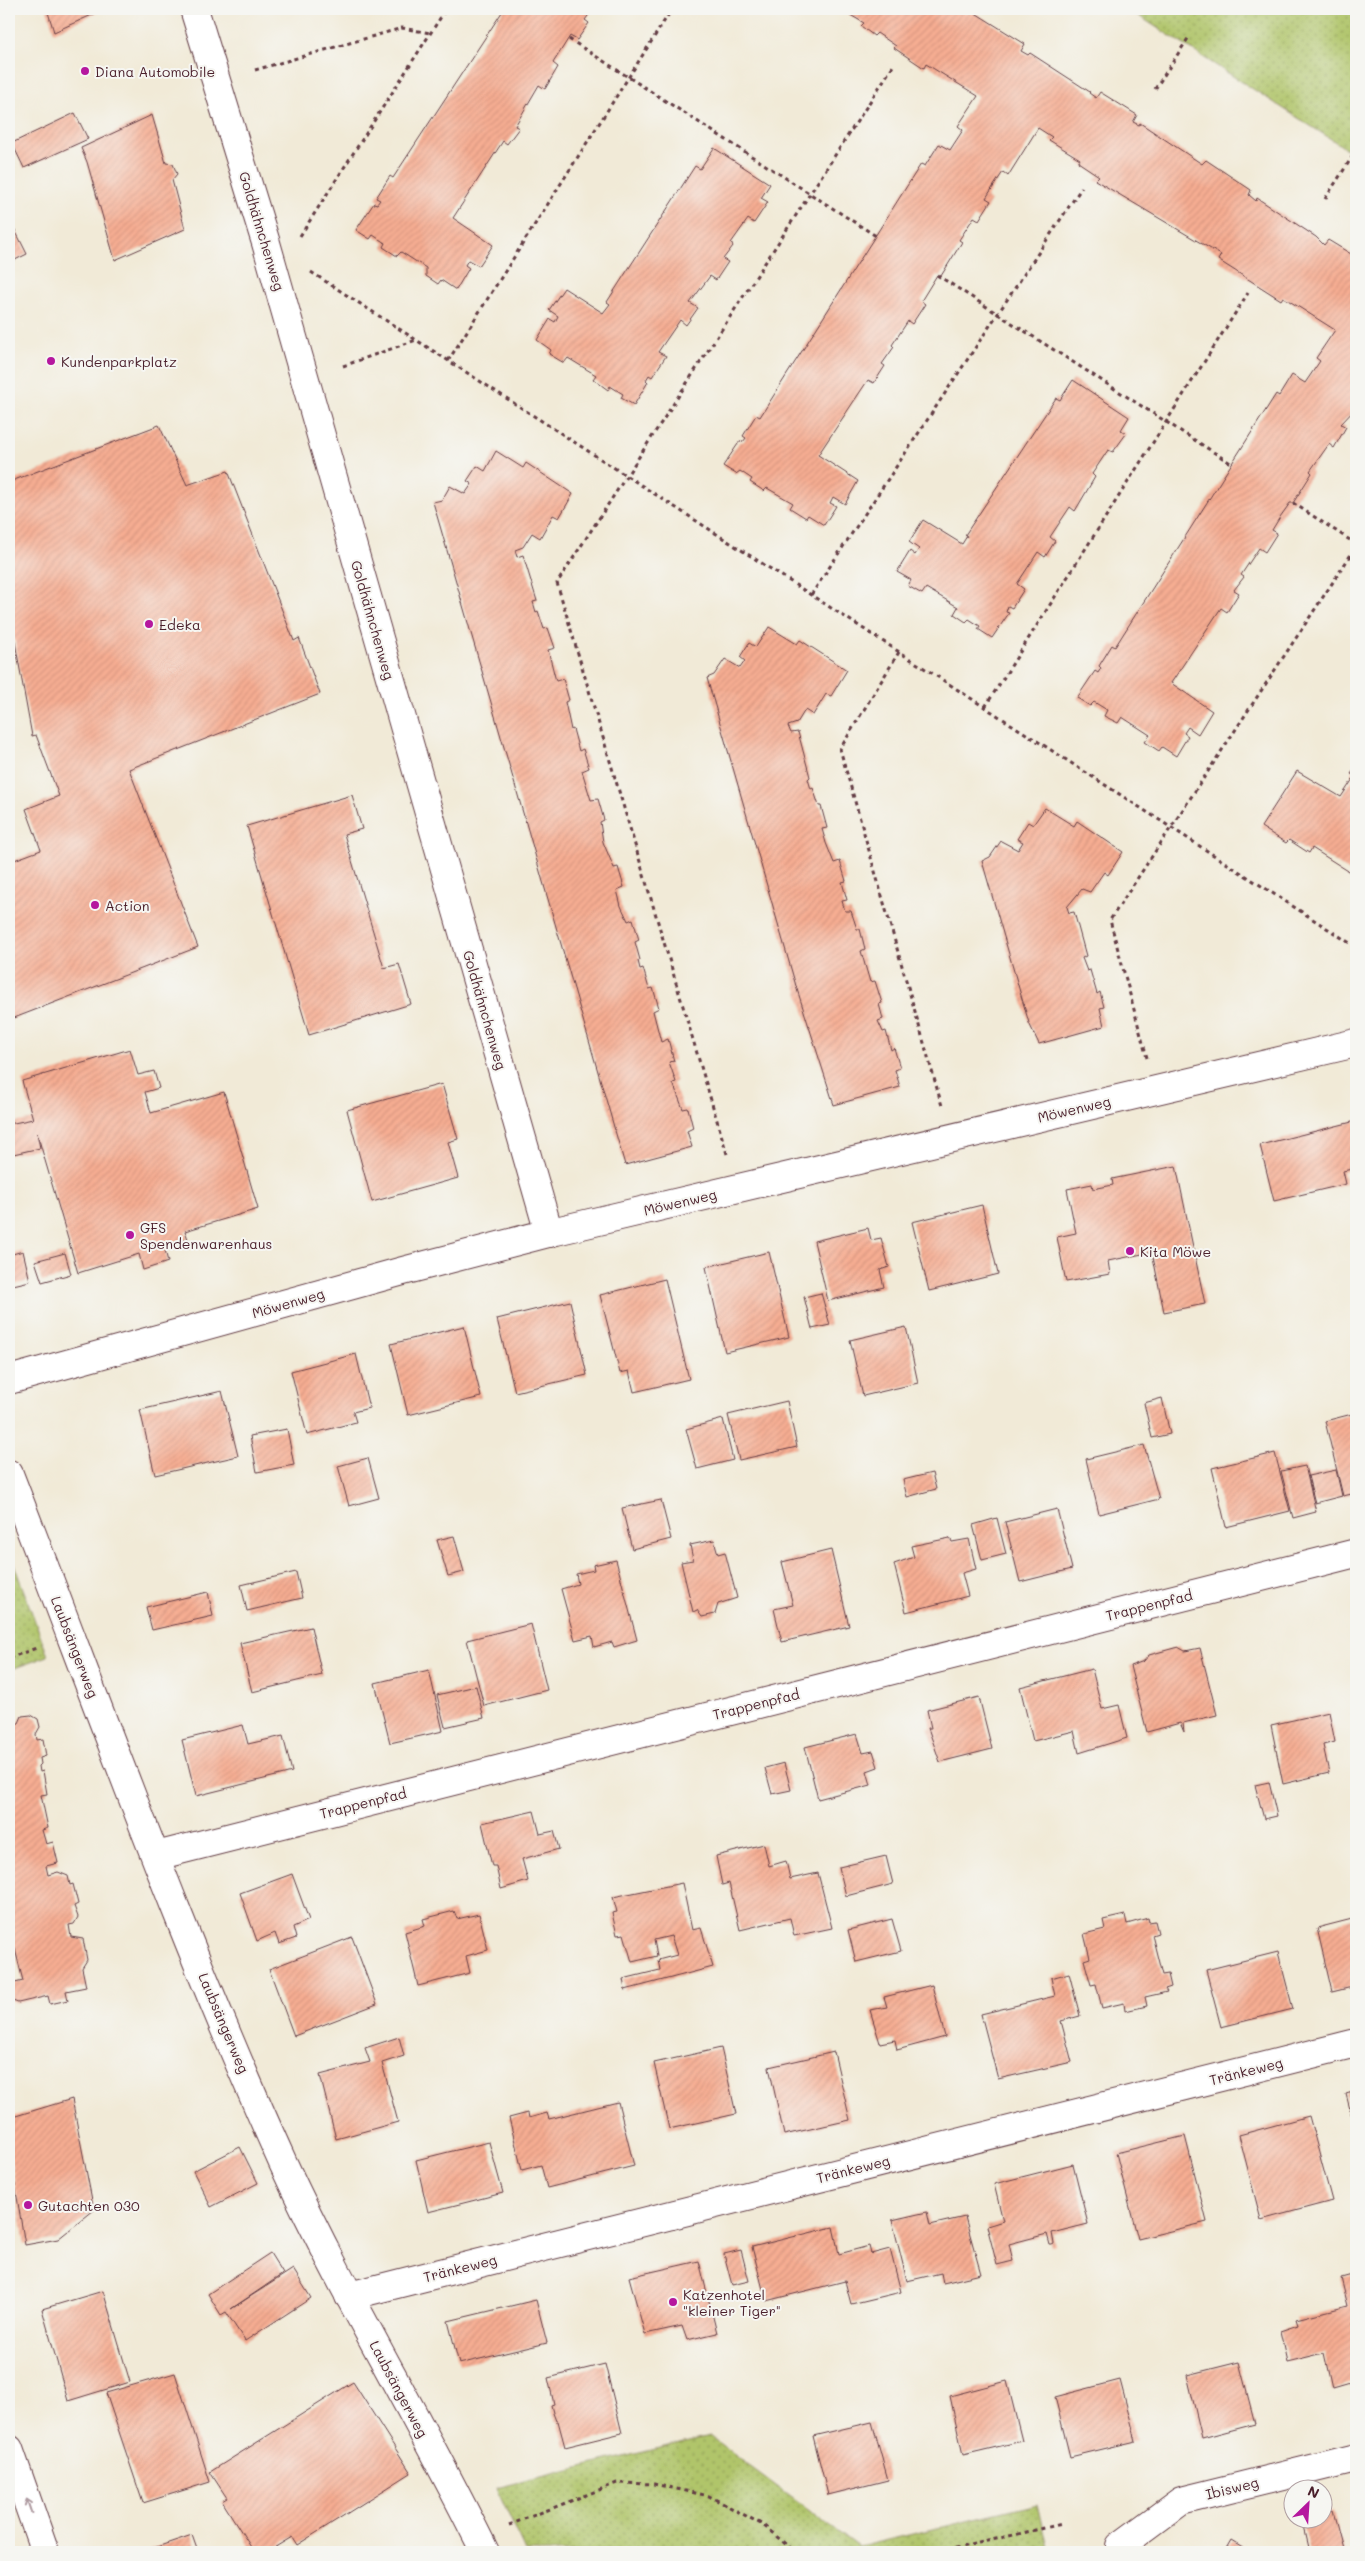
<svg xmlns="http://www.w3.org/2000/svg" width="1365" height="2561" font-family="Mali,sans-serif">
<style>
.park{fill:url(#park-dots);stroke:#7d724a}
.building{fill:url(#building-hatch)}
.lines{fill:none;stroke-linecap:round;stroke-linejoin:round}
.minor-casing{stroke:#633d45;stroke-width:30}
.major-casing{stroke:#633d45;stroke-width:30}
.path{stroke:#633d45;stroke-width:3;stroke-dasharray:4 4;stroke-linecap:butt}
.minor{stroke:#fff;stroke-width:28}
.major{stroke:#fff;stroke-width:28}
.oneway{stroke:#ae9aa0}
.poi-dot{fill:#b5179e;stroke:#f6f6f2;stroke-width:2}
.labels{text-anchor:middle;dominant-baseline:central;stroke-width:4;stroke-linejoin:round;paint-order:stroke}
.poi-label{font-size:14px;fill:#4a1f2b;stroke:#f6f6f2;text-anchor:start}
.street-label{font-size:14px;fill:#4a1f2b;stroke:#f6f6f2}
</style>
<defs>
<pattern id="park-dots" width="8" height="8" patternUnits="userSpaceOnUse" patternTransform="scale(1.25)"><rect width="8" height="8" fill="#b0c56a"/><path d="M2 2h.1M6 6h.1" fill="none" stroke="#919f57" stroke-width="1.8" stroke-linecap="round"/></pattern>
<pattern id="building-hatch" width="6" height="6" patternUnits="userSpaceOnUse" patternTransform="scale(1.25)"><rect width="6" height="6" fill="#f6ad92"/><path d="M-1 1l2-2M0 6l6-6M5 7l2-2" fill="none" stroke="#d4947e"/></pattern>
</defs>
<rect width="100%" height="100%" fill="#f6f6f2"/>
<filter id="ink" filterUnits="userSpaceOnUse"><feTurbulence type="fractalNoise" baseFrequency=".02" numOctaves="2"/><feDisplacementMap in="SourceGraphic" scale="10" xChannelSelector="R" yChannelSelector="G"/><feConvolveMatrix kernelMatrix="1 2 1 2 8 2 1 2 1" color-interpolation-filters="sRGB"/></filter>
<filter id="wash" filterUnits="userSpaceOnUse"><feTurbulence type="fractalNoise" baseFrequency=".0096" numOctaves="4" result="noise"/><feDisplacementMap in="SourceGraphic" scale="20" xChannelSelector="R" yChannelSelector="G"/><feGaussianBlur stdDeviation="1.12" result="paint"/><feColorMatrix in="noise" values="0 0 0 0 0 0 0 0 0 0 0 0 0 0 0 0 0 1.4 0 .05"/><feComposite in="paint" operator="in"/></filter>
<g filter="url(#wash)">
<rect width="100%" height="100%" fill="#f1ead7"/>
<g class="park">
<polygon points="1128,9 1356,9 1356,155"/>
<polygon points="9,1551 48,1656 9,1670"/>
<polygon points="709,2436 858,2547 1038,2504 1049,2552 526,2552 496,2488"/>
</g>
<g id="blocks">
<g class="building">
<polygon points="47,9 105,9 54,32"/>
<polygon points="504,9 593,9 585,20 589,23 577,40 570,36 553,63 558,67 545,89 539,85 515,126 519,128 507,144 503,141 453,218 493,245 479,266 468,260 465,265 469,268 456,290 441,280 438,284 426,276 426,268 401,252 397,256 383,247 385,243 373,235 370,239 356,230 374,203 377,204 380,200 376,198 390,176 393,178"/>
<polygon points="840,9 961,9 966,14 969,9 1025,44 1021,51 1028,55 1030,53 1090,92 1089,93 1096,98 1100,92 1137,115 1133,122 1139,125 1140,123 1202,164 1206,160 1251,190 1249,195 1256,201 1257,198 1316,237 1324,245 1328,240 1356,257 1356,408 1341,424 1346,427 1334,448 1329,444 1310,471 1312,473 1293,503 1290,503 1280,517 1272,530 1277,533 1265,552 1259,548 1241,575 1244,577 1234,590 1239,593 1227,612 1221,608 1171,683 1212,711 1198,734 1188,727 1184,733 1188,736 1176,756 1162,747 1159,751 1145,742 1150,735 1122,717 1118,723 1104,716 1107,710 1094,702 1090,706 1077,698 1095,671 1098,673 1101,668 1099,666 1112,645 1115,647 1276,394 1279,396 1292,375 1305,383 1320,361 1316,358 1335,330 1283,297 1281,300 1218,260 1221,255 1095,180 1099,176 1078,162 1080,159 1049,140 1052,137 1038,128 1008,176 1003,172 997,181 986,198 991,201 979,220 974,217 959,240 962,242 941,276 937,275 921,301 925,304 912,324 908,321 892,345 894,347 882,364 885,366 874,383 868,380 818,455 858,481 845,504 833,497 830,503 836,506 824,525 808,515 806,518 790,508 793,503 767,488 764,491 750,482 752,479 740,471 736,474 723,466 740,441 743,442 746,438 743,436 756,415 760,417 921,164 925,166 939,144 950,150 963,130 958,126 978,96 926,64 924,68 894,48 896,46 877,33 874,36 861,26 864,23"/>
<polygon points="75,113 88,139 24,168 12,143"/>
<polygon points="152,115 166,163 173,164 177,174 172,180 185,229 115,260 87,162 81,148"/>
<polygon points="714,148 770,184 761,198 768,202 754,223 748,219 731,243 733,246 723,259 728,262 716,280 710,276 690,303 698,308 686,325 680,320 658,352 666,356 652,377 649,375 646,380 648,382 634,405 621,398 623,394 610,386 608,390 593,379 596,375 568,358 564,363 549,354 551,350 537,340 550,319 555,322 558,316 549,310 564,288 603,313 610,304 607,302 695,166 700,169"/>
<polygon points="9,218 27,254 9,263"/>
<polygon points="1073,380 1129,417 1121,430 1126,434 1113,452 1108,450 1092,474 1095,477 1075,511 1070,507 1050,537 1055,541 1045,557 1038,552 1017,584 1024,589 1012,608 1008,606 1006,612 1009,613 992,638 978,629 980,626 969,619 966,622 954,614 958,607 926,588 922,594 908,586 911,580 897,572 910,551 915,555 919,549 909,542 923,520 962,544 967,536 965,535 1056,398 1060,400"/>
<polygon points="159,425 187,485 228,471 294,641 299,638 320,694 129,769 198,947 9,1020 9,862 41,850 26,809 59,796 36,735 32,736 9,609 9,482"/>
<polygon points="496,451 523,468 526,463 573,494 559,518 553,515 540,538 532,533 523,547 515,550 517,557 523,555 537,601 533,602 536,612 538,611 544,629 548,628 555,648 548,650 556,681 563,679 569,700 565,702 571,730 573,729 579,751 583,749 589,768 582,771 591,800 598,799 604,820 600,822 603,842 614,868 618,867 624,887 617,890 621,906 628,921 633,919 639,940 635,942 640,960 638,961 640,969 643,968 649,989 653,988 659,1008 653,1011 661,1042 668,1039 674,1061 669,1062 676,1082 673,1083 683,1109 688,1108 693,1128 687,1131 692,1147 625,1165 433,502 442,500 450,486 465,494 472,484 467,481 477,466 485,471"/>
<polygon points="769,627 797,644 800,640 847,670 831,696 826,694 813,715 805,710 797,723 788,726 791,733 798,732 810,777 808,779 811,789 813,788 819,806 821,806 827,828 822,829 826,843 834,863 840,861 846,881 842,882 847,900 842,901 845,911 851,911 857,929 860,929 865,949 861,951 865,965 870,982 875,981 882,1003 879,1004 883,1019 878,1021 883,1032 886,1031 891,1050 894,1048 900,1068 895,1070 900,1087 834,1105 796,986 707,678 714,675 725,659 740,668 745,661 740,657 749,643 756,647"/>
<polygon points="1356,767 1356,876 1312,848 1309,853 1289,840 1286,843 1261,827 1297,771 1341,797 1355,776 1351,774"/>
<polygon points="352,795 362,829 344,834 384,968 399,964 411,1004 309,1035 247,826"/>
<polygon points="1045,808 1074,826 1077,821 1123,852 1108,875 1104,872 1090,892 1082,889 1067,907 1069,913 1074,912 1086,956 1082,958 1087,971 1090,970 1097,994 1100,992 1104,1007 1100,1008 1104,1026 1039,1044 1029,1023 982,861 990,857 1001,841 1018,850 1023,842 1017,839 1028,822 1033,825"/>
<polygon points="130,1049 138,1075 154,1071 159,1088 145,1092 151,1113 224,1092 258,1209 185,1231 188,1239 164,1246 168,1262 143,1270 139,1254 78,1273 37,1133 40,1148 9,1155 9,1124 33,1119 22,1081"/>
<polygon points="442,1084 458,1139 448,1142 458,1178 372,1202 347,1110"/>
<polygon points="1356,1121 1356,1168 1343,1171 1346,1184 1274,1201 1260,1145"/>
<polygon points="1176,1166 1205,1304 1164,1312 1152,1252 1108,1261 1110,1274 1066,1282 1057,1237 1076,1233 1067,1189 1092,1184 1093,1189 1113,1185 1112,1179"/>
<polygon points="982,1205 998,1274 929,1291 912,1222"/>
<polygon points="868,1228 871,1240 881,1238 889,1267 880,1270 884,1287 828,1301 814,1241"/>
<polygon points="23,1251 30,1281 9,1286 9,1255"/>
<polygon points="769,1252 789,1337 725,1352 706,1267"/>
<polygon points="65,1253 71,1274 42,1282 35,1261"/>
<polygon points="665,1279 689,1379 634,1392 629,1371 620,1373 600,1295"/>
<polygon points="821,1293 830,1325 812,1329 804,1297"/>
<polygon points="570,1301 587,1375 515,1392 497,1319"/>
<polygon points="464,1326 481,1397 408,1415 391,1344"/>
<polygon points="906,1327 918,1383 863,1396 850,1340"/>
<polygon points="356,1354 369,1408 353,1412 356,1422 307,1435 291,1371"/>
<polygon points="222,1391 238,1456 155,1475 140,1410"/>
<polygon points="1162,1398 1170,1434 1152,1438 1144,1403"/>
<polygon points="787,1401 797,1447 739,1460 728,1415"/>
<polygon points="1356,1413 1356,1493 1343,1496 1325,1421"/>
<polygon points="723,1419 733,1460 697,1469 686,1429"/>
<polygon points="287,1429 294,1465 257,1472 250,1436"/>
<polygon points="1144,1445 1159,1499 1099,1514 1086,1459"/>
<polygon points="1275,1453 1290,1511 1226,1527 1212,1468"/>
<polygon points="368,1458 379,1498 349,1506 338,1466"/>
<polygon points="1305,1466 1316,1512 1293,1518 1281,1471"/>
<polygon points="1336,1470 1342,1496 1315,1503 1308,1476"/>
<polygon points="932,1473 936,1489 907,1497 903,1480"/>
<polygon points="661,1500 671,1539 632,1549 622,1508"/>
<polygon points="1057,1509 1072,1569 1020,1582 1005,1522"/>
<polygon points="997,1518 1006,1554 982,1560 973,1525"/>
<polygon points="454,1536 464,1572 448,1576 437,1540"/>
<polygon points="950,1538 952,1542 969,1539 976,1569 962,1573 968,1596 906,1612 894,1564 914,1557 911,1546"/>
<polygon points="714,1540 718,1554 725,1552 737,1598 718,1604 715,1614 702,1617 697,1610 693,1612 681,1562 693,1560 690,1545"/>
<polygon points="831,1550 849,1626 782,1642 774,1609 793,1605 782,1562"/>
<polygon points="616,1560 637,1640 614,1647 612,1642 594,1647 592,1636 575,1640 561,1589 578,1584 576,1574 594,1570 593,1565"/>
<polygon points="296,1572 302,1598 247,1611 241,1585"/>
<polygon points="208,1592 213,1616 152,1630 146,1607"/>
<polygon points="531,1624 547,1690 484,1706 467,1640"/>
<polygon points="311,1627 322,1675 252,1692 240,1643"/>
<polygon points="1178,1647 1185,1651 1200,1648 1217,1715 1183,1723 1184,1732 1180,1723 1147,1732 1130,1666 1144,1661 1149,1655"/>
<polygon points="1092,1669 1102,1709 1119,1705 1127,1738 1079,1753 1074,1731 1033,1741 1020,1687"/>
<polygon points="429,1670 443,1731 390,1743 375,1683"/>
<polygon points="476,1686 484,1718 445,1727 437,1695"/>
<polygon points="979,1697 992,1749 940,1762 928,1728 931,1728 927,1710"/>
<polygon points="1329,1712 1335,1742 1323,1745 1329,1773 1283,1784 1271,1725"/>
<polygon points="31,1715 38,1719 40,1727 36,1734 37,1740 43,1739 46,1756 40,1758 41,1764 39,1766 40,1772 43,1771 47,1794 41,1795 48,1828 42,1830 46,1844 53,1842 58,1863 46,1866 48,1875 58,1872 68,1876 70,1885 73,1884 78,1904 74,1906 78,1917 74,1924 69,1925 71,1937 83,1939 87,1960 82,1968 86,1987 66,1991 68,2000 50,2004 48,1996 18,2003 10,2000 9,1995 11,1984 23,1981 14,1945 9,1946 9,1725 19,1723 22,1716"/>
<polygon points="243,1725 248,1744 283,1736 292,1772 196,1796 182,1740"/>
<polygon points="857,1734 863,1753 873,1751 878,1767 867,1771 871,1785 818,1799 805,1747"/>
<polygon points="784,1763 791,1790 772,1794 765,1768"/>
<polygon points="1269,1782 1277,1816 1264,1819 1255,1785"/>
<polygon points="534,1811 540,1834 554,1831 559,1849 522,1859 528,1881 501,1889 496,1866 492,1866 482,1823"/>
<polygon points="764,1844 769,1866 786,1861 790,1879 818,1873 832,1928 794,1936 790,1918 740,1930 729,1883 722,1885 716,1856"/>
<polygon points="886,1856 893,1884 846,1896 839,1867"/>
<polygon points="292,1874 309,1920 293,1927 296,1938 279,1944 275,1933 257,1941 240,1893"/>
<polygon points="682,1883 692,1930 701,1928 713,1967 625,1990 623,1979 660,1970 658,1960 677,1955 671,1936 654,1940 657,1956 632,1962 624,1934 617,1935 612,1913 617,1912 613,1897"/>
<polygon points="454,1911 457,1919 479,1914 488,1950 466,1956 470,1973 418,1986 405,1932 425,1926 423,1919"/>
<polygon points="1125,1915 1127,1924 1148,1918 1149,1922 1155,1921 1158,1933 1152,1935 1162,1975 1168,1974 1171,1987 1165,1989 1167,1992 1145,1997 1147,2006 1125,2011 1124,2003 1102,2008 1096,1984 1091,1985 1084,1960 1090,1958 1084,1934 1105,1929 1103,1920"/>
<polygon points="1356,1918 1356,1986 1332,1992 1317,1928"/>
<polygon points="892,1919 901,1951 856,1962 848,1930"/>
<polygon points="352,1937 377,2004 294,2036 269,1969"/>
<polygon points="1278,1952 1293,2009 1221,2027 1206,1970"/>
<polygon points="1069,1973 1080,2016 1061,2021 1072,2062 998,2079 981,2014 1055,1996 1051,1978"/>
<polygon points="932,1985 945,2037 897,2050 895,2040 880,2043 870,2010 887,2007 884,1997"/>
<polygon points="399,2037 404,2056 382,2063 398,2122 336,2139 320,2075 370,2062 365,2048"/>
<polygon points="721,2048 736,2114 669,2129 654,2063"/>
<polygon points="834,2052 850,2120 784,2135 769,2067"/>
<polygon points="1356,2091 1356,2133 1346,2094"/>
<polygon points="72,2099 94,2210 58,2239 25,2245 9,2149 9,2118"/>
<polygon points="618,2102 634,2166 547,2188 541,2165 522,2170 509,2118 528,2113 529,2118 547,2113 549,2119"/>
<polygon points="1309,2116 1332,2201 1261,2220 1239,2135"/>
<polygon points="1185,2136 1207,2222 1138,2239 1116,2153"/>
<polygon points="489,2142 503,2193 428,2212 416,2160"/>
<polygon points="240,2147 258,2183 211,2207 193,2171"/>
<polygon points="1073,2164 1088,2224 1052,2233 1054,2244 1052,2245 1050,2245 1047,2234 1009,2244 1013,2261 997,2265 987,2226 1003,2221 994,2184"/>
<polygon points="927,2212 930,2225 965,2217 981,2274 943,2283 941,2273 907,2281 892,2220"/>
<polygon points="833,2227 839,2254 869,2246 871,2254 890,2249 901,2292 851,2304 845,2281 766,2301 752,2247"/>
<polygon points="741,2250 749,2281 732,2285 724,2254"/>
<polygon points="270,2253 283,2274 231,2309 293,2269 311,2298 245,2341 226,2312 221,2315 208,2294"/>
<polygon points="699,2261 717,2333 687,2340 682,2326 645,2334 629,2277"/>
<polygon points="1356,2274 1356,2321 1353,2322 1356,2335 1356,2382 1332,2389 1324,2353 1287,2362 1280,2331 1298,2325 1296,2319 1348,2306 1341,2278"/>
<polygon points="103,2291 130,2382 68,2401 42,2309"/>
<polygon points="536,2300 547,2343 459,2364 448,2321"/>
<polygon points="1239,2362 1255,2424 1202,2438 1187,2375"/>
<polygon points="605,2364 622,2433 565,2447 558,2421 556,2421 553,2413 551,2405 554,2404 548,2378"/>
<polygon points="175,2373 210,2482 143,2503 106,2393"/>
<polygon points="1120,2380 1136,2441 1070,2457 1055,2397"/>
<polygon points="1007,2381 1022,2441 963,2455 950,2396"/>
<polygon points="353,2382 411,2473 297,2545 292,2537 267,2552 254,2552 222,2501 227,2498 210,2472"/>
<polygon points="872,2422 888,2480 828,2495 813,2436"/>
<polygon points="1333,2511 1344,2552 1309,2552 1301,2518 1322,2518 1322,2514"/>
<polygon points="192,2535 198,2552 142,2552"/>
<polygon points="1232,2540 1252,2552 1225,2552"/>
</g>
</g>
</g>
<g filter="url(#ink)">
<use href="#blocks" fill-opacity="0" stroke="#633d45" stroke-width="1"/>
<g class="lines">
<g class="minor-casing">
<g id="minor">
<polyline points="194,9 266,243 549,1233"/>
<polyline points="9,1380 403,1271 556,1231 1356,1043"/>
<path d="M9,1474c89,230 172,464 274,689 61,133 138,258 202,389"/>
<polyline points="156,1856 1356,1553"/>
<polyline points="349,2296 1356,2043"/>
<polyline points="1120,2546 1181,2501 1356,2458"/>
</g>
</g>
<g class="major-casing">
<polyline id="major" points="9,2449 45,2552"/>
</g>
<g class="path">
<polyline points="569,39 876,236"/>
<polyline points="255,70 402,28 430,33"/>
<polyline points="1155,89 1189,37"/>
<polyline points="1325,199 1356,151"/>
<polyline points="300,236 446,9"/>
<polyline points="311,272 1356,947"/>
<polyline points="937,275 1232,464"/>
<polyline points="448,361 672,9"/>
<polyline points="343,366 416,340"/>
<polyline points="1293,503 1356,544"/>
<polyline points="1350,556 1356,560"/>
<polyline points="811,595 1082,187"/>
<polyline points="899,652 840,749 942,1106"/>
<polyline points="985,707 1248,293"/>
<polyline points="1147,1058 1110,920 1356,547"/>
<polyline points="727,1154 557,583 893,66"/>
<polyline points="9,1658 39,1647"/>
<polyline points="509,2525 617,2483 654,2484 709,2496 763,2525 795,2552"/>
<polyline points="939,2552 1062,2524"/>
</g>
<use href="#minor" class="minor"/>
<use href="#major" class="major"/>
</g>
<defs><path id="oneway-shaft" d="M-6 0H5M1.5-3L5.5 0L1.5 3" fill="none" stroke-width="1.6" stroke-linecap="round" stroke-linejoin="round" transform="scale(1.25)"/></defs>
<use class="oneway" href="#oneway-shaft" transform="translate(29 2506) rotate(-109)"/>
</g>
<g class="poi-dot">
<circle cx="85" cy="71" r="5"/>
<circle cx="51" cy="361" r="5"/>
<circle cx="149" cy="624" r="5"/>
<circle cx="95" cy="905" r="5"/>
<circle cx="130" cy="1235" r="5"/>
<circle cx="1130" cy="1251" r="5"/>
<circle cx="28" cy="2205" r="5"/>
<circle cx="673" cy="2302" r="5"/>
</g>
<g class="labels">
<g class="poi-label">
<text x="95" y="71">Diana Automobile</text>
<text x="61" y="361">Kundenparkplatz</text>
<text x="159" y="624">Edeka</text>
<text x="105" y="905">Action</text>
<text x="140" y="1227">GFS<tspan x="140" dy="16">Spendenwarenhaus</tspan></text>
<text x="1140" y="1251">Kita Möwe</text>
<text x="38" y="2205">Gutachten 030</text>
<text x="683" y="2294">Katzenhotel<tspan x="683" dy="16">"kleiner Tiger"</tspan></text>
</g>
<g class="street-label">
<text transform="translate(262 231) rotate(73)">Goldhähnchenweg</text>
<text transform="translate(373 620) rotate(74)">Goldhähnchenweg</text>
<text transform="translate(485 1010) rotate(74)">Goldhähnchenweg</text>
<text transform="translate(1074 1109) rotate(-13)">Möwenweg</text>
<text transform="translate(680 1202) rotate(-13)">Möwenweg</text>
<text transform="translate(288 1303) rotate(-16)">Möwenweg</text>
<text transform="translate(1149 1605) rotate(-14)">Trappenpfad</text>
<text transform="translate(75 1647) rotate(69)">Laubsängerweg</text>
<text transform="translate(756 1704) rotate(-14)">Trappenpfad</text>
<text transform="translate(363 1803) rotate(-14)">Trappenpfad</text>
<text transform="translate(224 2023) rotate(67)">Laubsängerweg</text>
<text transform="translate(1246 2071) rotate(-14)">Tränkeweg</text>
<text transform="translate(853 2169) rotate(-14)">Tränkeweg</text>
<text transform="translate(460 2268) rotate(-14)">Tränkeweg</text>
<text transform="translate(399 2389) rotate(62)">Laubsängerweg</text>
<text transform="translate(1232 2488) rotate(-14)">Ibisweg</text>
</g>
</g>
<rect width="1365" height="2561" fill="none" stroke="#f6f6f2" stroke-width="30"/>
<g transform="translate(1308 2504) rotate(25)"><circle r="24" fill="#f6f6f2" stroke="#b1a0a2"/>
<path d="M0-4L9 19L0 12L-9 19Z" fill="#b5179e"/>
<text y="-8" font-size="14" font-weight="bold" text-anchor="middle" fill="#4a1f2b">N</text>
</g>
</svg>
